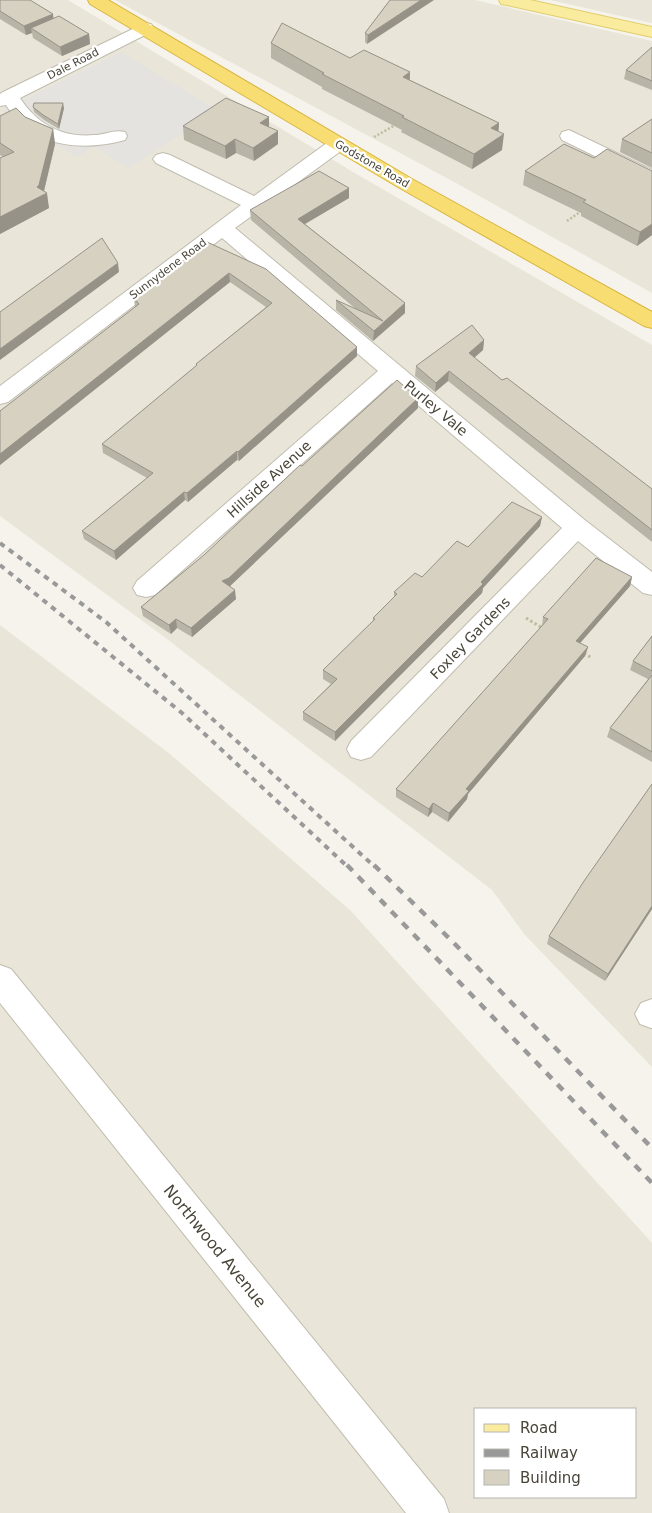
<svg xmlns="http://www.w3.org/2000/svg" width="652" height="1513" font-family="'DejaVu Sans',sans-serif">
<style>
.residential{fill:#e9e6d9;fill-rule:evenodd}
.parking{fill:#e4e3df}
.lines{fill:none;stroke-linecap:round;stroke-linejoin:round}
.minor-casing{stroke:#c0bcae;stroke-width:2}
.major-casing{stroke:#e0cd6e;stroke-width:2}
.highway-casing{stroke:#d8b542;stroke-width:2}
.path-far1{stroke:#c1ba9f;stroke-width:2.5;stroke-dasharray:2 2;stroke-linecap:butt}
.path{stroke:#c1ba9f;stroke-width:3;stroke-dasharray:2.5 2.5;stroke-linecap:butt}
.minor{fill:#fff;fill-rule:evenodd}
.major{fill:#faec9e;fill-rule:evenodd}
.highway{fill:#f8dd73;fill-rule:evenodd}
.rail-far1{stroke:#999;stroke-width:4;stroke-dasharray:5.5 5.5;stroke-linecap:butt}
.rail{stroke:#999;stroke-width:4.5;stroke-dasharray:8 8;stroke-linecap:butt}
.wall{fill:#b8b4a6}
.shaded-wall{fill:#969287}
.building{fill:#d6d1c1;stroke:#969287}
.labels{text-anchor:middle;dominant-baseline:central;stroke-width:4.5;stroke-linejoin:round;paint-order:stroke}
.far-street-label{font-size:11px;fill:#494539;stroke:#fff}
.street-label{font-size:14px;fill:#494539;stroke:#fff}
.near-street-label{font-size:16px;fill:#494539;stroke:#fff}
</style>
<rect width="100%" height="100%" fill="#f5f3eb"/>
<g class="residential">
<polygon points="0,0 68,0 353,172 652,345 652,1067 525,935 492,890 163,636 0,516"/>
<polygon points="115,0 475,0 652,41 652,293 456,183"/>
<polygon points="550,0 652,0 652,23 647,22"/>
<path d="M0,625l170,129 180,156 302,333v270h-652zM476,1409h160v88h-160z"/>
</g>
<polygon class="parking" points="121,52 219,111 128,168 95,147 76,157 3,110"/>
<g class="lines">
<g class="minor-casing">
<g id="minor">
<path d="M145,23l6,1 3,4 -3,4 -131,66c17,26 42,40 74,37 10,0 20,-6 31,-3l2,4 -2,4c-44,12 -94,7 -119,-35l-6,1v-12l3,-2z"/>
<polygon points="569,130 652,170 652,184 562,140 560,136 562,132"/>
<polygon points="338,138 345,140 347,144 345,148 235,228 586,521 652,572 652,595 643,593 578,541 371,757 361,760 351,757 347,749 351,741 562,528 392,383 155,595 146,597 137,595 133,588 137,581 378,371 222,238 8,402 0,404 0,386 241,205 156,163 153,159 156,155 163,153 170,155 254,196 331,140"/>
<polygon points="0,965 11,969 444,1499 449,1513 406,1513 0,1003"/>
<polygon points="652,999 652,1028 651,1028 640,1024 635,1014 641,1003"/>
</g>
</g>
<g class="major-casing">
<polygon id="major" points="499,0 530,0 652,27 652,37 507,5 501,4"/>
</g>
<g class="highway-casing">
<polygon id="highway" points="88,0 108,0 412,179 652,312 652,328 644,326 398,187 90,4"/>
</g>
<g class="path-far1">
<polyline points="374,137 397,124"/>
<polyline points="567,221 583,210"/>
</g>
<g class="path">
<polyline points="526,618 544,629"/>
<polyline points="584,653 592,658"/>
</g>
<use href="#minor" class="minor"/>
<use href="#major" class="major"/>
<use href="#highway" class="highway"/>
<g class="rail-far1">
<polyline points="0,543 106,622 375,867"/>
<polyline points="0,565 182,713 348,867"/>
</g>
<g class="rail">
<polyline points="347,865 652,1183"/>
<polyline points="374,865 452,941 652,1148"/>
</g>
</g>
<g class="wall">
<polygon points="0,0 53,19 89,34 90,44 62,56 33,38 32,33 26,35 0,19"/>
<polygon points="390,0 367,44 365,42 365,33"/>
<polygon points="271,43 350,58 410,72 410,80 499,123 498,132 502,150 472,169 401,132 402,130 322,89 322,87 271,58"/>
<polygon points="652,47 652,90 624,79 626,70"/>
<polygon points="33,107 64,108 59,129 44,120 34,112"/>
<polygon points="0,116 25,117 53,129 55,144 44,191 49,208 0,234 0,158 3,157 0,155"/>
<polygon points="269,117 269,127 278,144 254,161 236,153 226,159 184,140 183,126"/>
<polygon points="652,119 652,168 620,152 622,139"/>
<polygon points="594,158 652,171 652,235 637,246 581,216 581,213 523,185 525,171"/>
<polygon points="349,188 349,198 305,224 405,303 405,313 373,341 336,310 336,300 357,310 251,220 250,210"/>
<polygon points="207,242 357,356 239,461 237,460 188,502 185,500 116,560 84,539 82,531 147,478 103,453 102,444 196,366 196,364 266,307 230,282 0,465 0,411 135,307 134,298"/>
<polygon points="484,340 483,350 474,358 502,380 652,489 652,542 448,381 435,392 415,376 416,366"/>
<polygon points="418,408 230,586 236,599 192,637 177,628 171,634 143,616 141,607 204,555 302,466"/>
<polygon points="542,517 540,526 483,588 482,593 335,741 303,720 303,712 331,684 323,679 323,670 373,622 373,618 394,597 394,592 422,577 468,547"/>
<polygon points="632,577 630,586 580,643 588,647 585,656 468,794 467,799 448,822 432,812 428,817 396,797 396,789 542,626 543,617"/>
<polygon points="652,636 652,762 607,737 610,728 648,679 630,670 633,661"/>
<polygon points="652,909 605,981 547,944 549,936"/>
</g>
<g class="shaded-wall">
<polygon points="421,0 434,0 367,44 368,35"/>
<polygon points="53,14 54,23 31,28 32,33 26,35 24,26"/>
<polygon points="89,34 90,44 62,56 60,47"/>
<polygon points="410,72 409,87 403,77"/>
<polygon points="63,103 64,108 59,129 58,124"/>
<polygon points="269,117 269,131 260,123"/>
<polygon points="499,123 498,138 491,128"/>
<polygon points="53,129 55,144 43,195 47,193 49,208 0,234 0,217 37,187"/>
<polygon points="278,131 278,144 254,161 253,148"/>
<polygon points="504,134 502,150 472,169 474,154"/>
<polygon points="235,139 236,153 226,159 225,146"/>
<polygon points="349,188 349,198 298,228 298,219"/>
<polygon points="652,224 652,235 637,246 640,232"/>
<polygon points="118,263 119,272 0,360 0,349"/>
<polygon points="229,273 230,282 0,465 0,454"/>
<polygon points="405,303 405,313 373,341 374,331"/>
<polygon points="484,340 483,350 468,363 469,353"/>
<polygon points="357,347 357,356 239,461 238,452"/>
<polygon points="449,371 448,381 435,392 436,383"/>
<polygon points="418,398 418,408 229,587 222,581"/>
<polygon points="237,451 237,460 188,502 187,493"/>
<polygon points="184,492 185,500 116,560 114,551"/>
<polygon points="542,517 540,526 483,588 482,593 335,741 335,732 481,582"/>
<polygon points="632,577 630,586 574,650 576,641"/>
<polygon points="235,590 236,599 192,637 191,628"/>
<polygon points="176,619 177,628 171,634 169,625"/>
<polygon points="588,647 585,656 468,794 467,799 448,822 449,813 466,789"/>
<polygon points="433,803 432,812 428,817 429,809"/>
<polygon points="652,906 652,909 605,981 608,974"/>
</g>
<g class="building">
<polygon points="0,0 30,0 53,14 24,26 0,11"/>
<polygon points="390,0 421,0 368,35 365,33"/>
<polygon points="59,16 89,34 60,47 31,28"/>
<polygon points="282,23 350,58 364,50 410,72 403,77 499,123 491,128 504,134 474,154 402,117 404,116 322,74 324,73 271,43"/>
<polygon points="652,47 652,81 626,70"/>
<polygon points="226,98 269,117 260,123 278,131 253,148 235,139 225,146 183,126"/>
<polygon points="34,103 63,103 58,124 43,115 33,107"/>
<polygon points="16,108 25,117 53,129 39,185 37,187 47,193 0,217 0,158 14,152 0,143 0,116"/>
<polygon points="652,119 652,153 622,139"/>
<polygon points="564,144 594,158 607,149 652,171 652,224 640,232 583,202 586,200 525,171"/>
<polygon points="319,171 349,188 298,219 405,303 374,331 336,300 383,321 250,210"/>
<polygon points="102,238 118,263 0,349 0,312"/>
<polygon points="207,242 266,269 357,347 238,452 237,451 187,493 184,492 114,551 82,531 153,473 102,444 197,365 196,364 272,303 229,273 0,454 0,411 139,304 134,298"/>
<polygon points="472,325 484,340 469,353 502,380 507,378 652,489 652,530 449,371 436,383 416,366"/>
<polygon points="397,380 418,398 229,578 222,581 235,590 191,628 176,619 169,625 141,607 204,555 300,465 302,466"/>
<polygon points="512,502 542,517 481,582 483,584 335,732 303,712 337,679 323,670 375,619 373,618 397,594 394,592 415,573 422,577 457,541 468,547"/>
<polygon points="596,558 632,577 576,641 588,647 466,789 469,791 449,813 433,803 429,809 396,789 548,619 543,617"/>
<polygon points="652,636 652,671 633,661"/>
<polygon points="652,675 652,752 610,728"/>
<polygon points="652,784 652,906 608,974 549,936 584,881"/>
</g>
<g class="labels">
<g class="far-street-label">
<text transform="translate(73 64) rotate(-27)">Dale Road</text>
<text transform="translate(372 164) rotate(30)">Godstone Road</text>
<text transform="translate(168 269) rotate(-37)">Sunnydene Road</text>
</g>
<g class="street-label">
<text transform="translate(436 408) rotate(40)">Purley Vale</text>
<text transform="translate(269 479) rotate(-42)">Hillside Avenue</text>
<text transform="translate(470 638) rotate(-46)">Foxley Gardens</text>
</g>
<g class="near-street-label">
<text transform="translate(215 1246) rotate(51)">Northwood Avenue</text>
</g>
</g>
<rect x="474" y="1408" width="162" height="90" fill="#ffffff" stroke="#b6b5b0"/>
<rect x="484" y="1424" width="25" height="8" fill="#faec9e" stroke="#b6b5b0"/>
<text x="520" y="1433" font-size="15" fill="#494539">Road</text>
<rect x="484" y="1449" width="25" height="8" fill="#999999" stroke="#b6b5b0"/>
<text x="520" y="1458" font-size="15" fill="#494539">Railway</text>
<rect x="484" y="1470" width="25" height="15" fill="#d6d1c1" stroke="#b6b5b0"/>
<text x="520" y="1483" font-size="15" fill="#494539">Building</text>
</svg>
